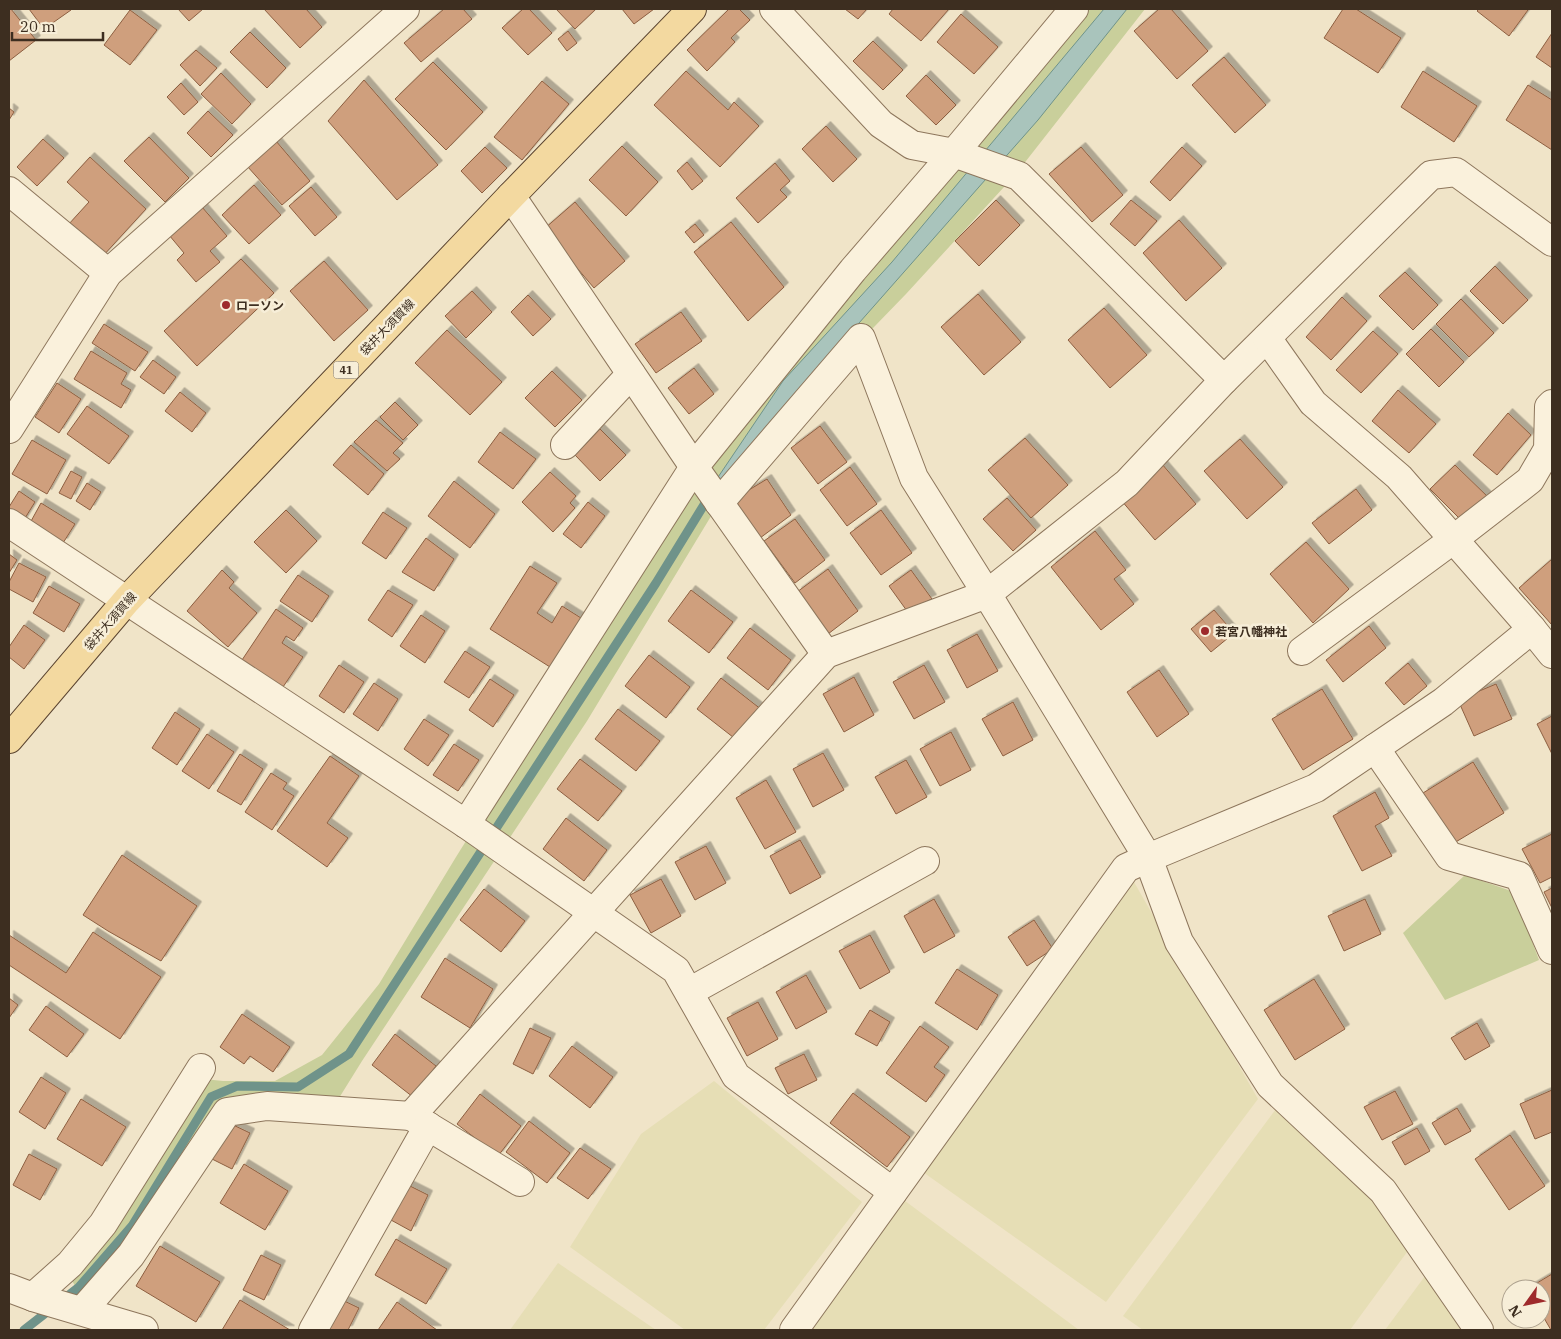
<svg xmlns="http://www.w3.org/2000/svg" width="1561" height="1339" font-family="'IBM Plex Serif','Noto Sans JP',serif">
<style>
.farmland{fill:#e6deb5}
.green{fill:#c9cf9b}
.water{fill:#a9c4bc;stroke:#6f938a}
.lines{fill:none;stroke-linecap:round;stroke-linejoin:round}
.stream{stroke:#6f938a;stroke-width:9}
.building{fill:#cf9f7d;stroke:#8d5f41;filter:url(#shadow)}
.minor-casing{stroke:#8d765c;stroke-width:30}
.major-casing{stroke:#5b4430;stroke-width:30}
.minor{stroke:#faf1dc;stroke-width:28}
.major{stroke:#f3d9a0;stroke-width:28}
.poi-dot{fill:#9e2a2b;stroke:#f7eed8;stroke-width:2}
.labels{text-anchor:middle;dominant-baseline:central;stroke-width:5;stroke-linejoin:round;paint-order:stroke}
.shield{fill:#f7eed8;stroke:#756857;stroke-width:1}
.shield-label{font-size:11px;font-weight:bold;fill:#3d2e20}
.poi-label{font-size:12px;font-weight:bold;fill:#3d2e20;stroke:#f7eed8;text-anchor:start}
.street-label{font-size:12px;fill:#3d2e20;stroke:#f7eed8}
</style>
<defs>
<filter id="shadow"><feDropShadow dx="4.5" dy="-4.5" stdDeviation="0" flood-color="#0004"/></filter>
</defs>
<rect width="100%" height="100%" fill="#f0e4c8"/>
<g class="farmland">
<polygon points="1126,868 1258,1099 1106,1302 913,1165"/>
<polygon points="714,1081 862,1202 764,1330 685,1330 570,1247 641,1134"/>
<polygon points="1284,1098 1418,1237 1350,1330 1143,1330 1123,1316"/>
<polygon points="893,1192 1079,1330 795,1330"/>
<polygon points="1440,1256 1475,1330 1385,1330"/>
<polygon points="558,1263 656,1330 510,1330"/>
</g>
<g class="green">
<polygon points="1082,9 1145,9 1015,175 906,294 842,360 719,503 587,721 362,1061 339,1098 227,1106 87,1306 68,1274 204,1079 223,1081 275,1081 322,1055 379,984 456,857 571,672 684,483"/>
<polygon points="1465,875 1514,892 1539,960 1445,1000 1403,933"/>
</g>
<polygon class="water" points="1104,9 1127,9 1038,120 807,382 714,495 710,489 783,381 892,262"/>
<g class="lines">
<polyline class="stream" points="24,1330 79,1287 132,1226 211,1097 237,1086 298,1087 349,1054 656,583 710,495"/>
</g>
<g class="building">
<polygon points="9,9 11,9 36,40 9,61"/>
<polygon points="29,9 71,9 71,10 44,29"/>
<polygon points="178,9 203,9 189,21"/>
<polygon points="264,9 306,9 322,27 300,48"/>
<polygon points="444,9 463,9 472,19 421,62 404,43"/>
<polygon points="523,9 529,9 552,33 528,55 502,28"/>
<polygon points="556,9 596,9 575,29"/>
<polygon points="622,9 654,9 634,24"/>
<polygon points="729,9 739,9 750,20 731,38 735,42 707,71 687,50"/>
<polygon points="845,9 867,9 858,19"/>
<polygon points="893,9 949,9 921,41 889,14"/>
<polygon points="1159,9 1171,9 1208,51 1177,79 1134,31"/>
<polygon points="1343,9 1356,9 1401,38 1378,73 1324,38"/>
<polygon points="1479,9 1526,9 1528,10 1509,36 1477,11"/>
<polygon points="130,10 157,30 130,65 104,45"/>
<polygon points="961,14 998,47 974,74 937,42"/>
<polygon points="568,31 577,43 567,51 558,39"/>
<polygon points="250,32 286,68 267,88 230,52"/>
<polygon points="1552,33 1552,68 1536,57"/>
<polygon points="873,41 903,70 883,90 853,61"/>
<polygon points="196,50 217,68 200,86 180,65"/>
<polygon points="1224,57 1266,105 1235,133 1192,85"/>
<polygon points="433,62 483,112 446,150 395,99"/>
<polygon points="686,71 728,110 734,102 759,126 720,167 654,105"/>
<polygon points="1423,71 1477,106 1454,142 1401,107"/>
<polygon points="221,73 251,104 232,124 201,94"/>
<polygon points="926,75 956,105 936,125 906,96"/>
<polygon points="364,80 438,165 397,200 328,121"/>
<polygon points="542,81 569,104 522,160 494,137"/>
<polygon points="181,83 198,102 184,115 167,97"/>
<polygon points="1528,85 1552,100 1552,150 1506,120"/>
<polygon points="9,108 14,112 9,120"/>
<polygon points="208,111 233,135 211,157 187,133"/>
<polygon points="826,126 857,159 833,182 802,149"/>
<polygon points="149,137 189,178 165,202 124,161"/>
<polygon points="43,139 64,158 37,186 17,167"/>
<polygon points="276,141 310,181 282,205 247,166"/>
<polygon points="622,146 658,182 626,216 589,180"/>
<polygon points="485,147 507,168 482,193 461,171"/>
<polygon points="1081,147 1123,195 1092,222 1049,174"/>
<polygon points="1182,147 1202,166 1170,201 1150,182"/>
<polygon points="90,157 146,209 102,257 68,225 89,202 67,182"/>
<polygon points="687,162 703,181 692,190 677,171"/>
<polygon points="775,163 790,181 780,190 787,197 758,223 736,198"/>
<polygon points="254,185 281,215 249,244 222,215"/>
<polygon points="311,187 337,217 315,236 289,206"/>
<polygon points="996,200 1020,225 979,266 955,241"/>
<polygon points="1131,200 1157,221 1135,246 1110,224"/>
<polygon points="575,202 625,261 594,288 544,229"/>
<polygon points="202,207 227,236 210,251 220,262 196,282 177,260 184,253 169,235"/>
<polygon points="1179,220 1222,268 1186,301 1143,253"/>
<polygon points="731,222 784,287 748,321 694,252"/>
<polygon points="695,224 704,235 694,243 685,232"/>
<polygon points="241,259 274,293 197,366 164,331"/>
<polygon points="324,261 368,310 334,341 290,291"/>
<polygon points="1495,266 1528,300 1503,324 1470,291"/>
<polygon points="1405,272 1438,305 1413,330 1379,296"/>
<polygon points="472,291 492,312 466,338 445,316"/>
<polygon points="978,294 1021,342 984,375 941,327"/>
<polygon points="528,295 551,319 533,336 511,312"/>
<polygon points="1342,297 1367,321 1331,360 1306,337"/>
<polygon points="1461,299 1494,333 1469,357 1436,324"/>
<polygon points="1104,308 1147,355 1110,388 1068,340"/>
<polygon points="681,312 702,341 656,373 635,344"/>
<polygon points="104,324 148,352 135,371 92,343"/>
<polygon points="1431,329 1464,362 1439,387 1406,354"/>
<polygon points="447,330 502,382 470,415 415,363"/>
<polygon points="1373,331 1398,354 1361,393 1336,370"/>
<polygon points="91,351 127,373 121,384 131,390 121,408 74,379"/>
<polygon points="153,360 176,377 164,394 140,377"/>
<polygon points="694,368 714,394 689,414 668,388"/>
<polygon points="552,371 582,400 555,427 525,398"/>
<polygon points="57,383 81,399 59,433 35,417"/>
<polygon points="1398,390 1436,424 1409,453 1372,421"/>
<polygon points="180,392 206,413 192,432 165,411"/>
<polygon points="395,402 418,425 403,440 380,417"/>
<polygon points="87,406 129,436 109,464 67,434"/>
<polygon points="1508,413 1531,435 1497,475 1473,455"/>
<polygon points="376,420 403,443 393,453 400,459 387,471 354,442"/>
<polygon points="820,426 847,462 818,484 791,448"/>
<polygon points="600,429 626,455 600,481 575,455"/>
<polygon points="500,432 536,459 513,489 478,462"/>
<polygon points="1025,438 1068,485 1031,518 988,470"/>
<polygon points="1240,439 1283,487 1247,519 1204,471"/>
<polygon points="32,440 66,460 47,494 12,474"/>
<polygon points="351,445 384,474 368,495 333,465"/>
<polygon points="1162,464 1196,504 1155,540 1121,500"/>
<polygon points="1455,465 1489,498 1464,523 1430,489"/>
<polygon points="850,467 877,504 847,526 820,490"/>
<polygon points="71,471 82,477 71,499 59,493"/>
<polygon points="550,472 576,496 570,503 575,508 553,532 522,502"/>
<polygon points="767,479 791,515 760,538 734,499"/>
<polygon points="454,481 495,514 470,548 428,516"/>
<polygon points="87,483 101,492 90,510 76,501"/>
<polygon points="1356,489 1372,510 1329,544 1312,523"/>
<polygon points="19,491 35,502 22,523 9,515 9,507"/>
<polygon points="1007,498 1036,530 1013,551 983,519"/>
<polygon points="588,502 605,516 581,548 563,534"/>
<polygon points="41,503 75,524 63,543 30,523"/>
<polygon points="286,510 317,541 286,573 254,542"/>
<polygon points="881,510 912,553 881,575 850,533"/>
<polygon points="383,512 407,528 386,559 362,543"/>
<polygon points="795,519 825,560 795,583 764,541"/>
<polygon points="1095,531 1126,570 1114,579 1134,604 1101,630 1051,567"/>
<polygon points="426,538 454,559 434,591 402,572"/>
<polygon points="1306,542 1349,589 1313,623 1270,574"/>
<polygon points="9,554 17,560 9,573"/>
<polygon points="1552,559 1552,625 1519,588"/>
<polygon points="19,563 46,577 33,602 9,589 9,582"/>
<polygon points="530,566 557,583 537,613 552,623 562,606 581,618 550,667 490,629"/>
<polygon points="828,569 858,611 828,634 797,592"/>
<polygon points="222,570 234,582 229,588 257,613 228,647 187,611"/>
<polygon points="911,570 932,599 907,611 889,586"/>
<polygon points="298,575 329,596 312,622 280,601"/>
<polygon points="49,586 80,604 64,632 33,613"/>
<polygon points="388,590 413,605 392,637 368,620"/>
<polygon points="691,590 733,622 709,653 668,621"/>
<polygon points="276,609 303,628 294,641 286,636 282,643 303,657 283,687 242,660"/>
<polygon points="1214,610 1234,633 1211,652 1191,629"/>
<polygon points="421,615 445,631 425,663 400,646"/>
<polygon points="24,625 45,640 24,669 9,657 9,647"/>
<polygon points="1369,626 1386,648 1343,682 1326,660"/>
<polygon points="750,628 791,660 768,690 727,658"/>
<polygon points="977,634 998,671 967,688 947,650"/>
<polygon points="465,651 490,667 469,698 444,682"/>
<polygon points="649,655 690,687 666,718 625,686"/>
<polygon points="1408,663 1427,686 1404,705 1385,683"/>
<polygon points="339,665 364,682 344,713 319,696"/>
<polygon points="924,665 945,702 914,719 893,682"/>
<polygon points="1159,670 1189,714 1157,737 1127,692"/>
<polygon points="854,677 874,715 844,732 823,694"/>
<polygon points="721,678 762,710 738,741 697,709"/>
<polygon points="490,679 514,695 493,727 469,710"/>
<polygon points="374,683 398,699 378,731 353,714"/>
<polygon points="1496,684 1512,719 1474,736 1458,700"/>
<polygon points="1322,689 1353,739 1303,770 1272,719"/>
<polygon points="1013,702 1033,740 1003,756 982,719"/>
<polygon points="618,709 660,741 636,771 595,739"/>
<polygon points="175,712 200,729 177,765 152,748"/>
<polygon points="1552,716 1552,754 1537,724"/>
<polygon points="424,719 449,735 428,766 404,749"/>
<polygon points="951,732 971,770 940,786 920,749"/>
<polygon points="207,734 234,752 209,789 182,771"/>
<polygon points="454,744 479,760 458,791 433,775"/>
<polygon points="823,753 844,790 813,807 793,769"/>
<polygon points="240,754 263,769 241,805 217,791"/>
<polygon points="330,756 359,776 327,823 348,838 327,867 277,831"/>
<polygon points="580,759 622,791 598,821 557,789"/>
<polygon points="906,760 927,797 896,814 875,777"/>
<polygon points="1473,762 1504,813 1454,843 1423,793"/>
<polygon points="271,773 287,783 283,789 294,796 272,830 245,812"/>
<polygon points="766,780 796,832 765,849 736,798"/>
<polygon points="1375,792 1389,818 1375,826 1392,856 1362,871 1333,816"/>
<polygon points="566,818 607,850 584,881 543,849"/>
<polygon points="1552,834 1552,877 1540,883 1522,849"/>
<polygon points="800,840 821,877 790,894 770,856"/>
<polygon points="706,846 726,883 695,900 675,862"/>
<polygon points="122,855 197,906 161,961 108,931 83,915"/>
<polygon points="661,879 681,916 651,933 630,895"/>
<polygon points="1552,888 1552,908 1544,892"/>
<polygon points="484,889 525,921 501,952 460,920"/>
<polygon points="934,899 955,936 924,953 904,916"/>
<polygon points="1365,899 1381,934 1344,951 1328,916"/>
<polygon points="1034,920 1053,949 1027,966 1008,937"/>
<polygon points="93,932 161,977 120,1039 9,965 9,935 66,973"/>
<polygon points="870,935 890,972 860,989 839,951"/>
<polygon points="445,958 493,989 470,1028 421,997"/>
<polygon points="957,969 998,995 977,1030 935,1003"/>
<polygon points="806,975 827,1012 796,1029 776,992"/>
<polygon points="1314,979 1345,1029 1295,1060 1264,1010"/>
<polygon points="9,998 18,1005 9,1018"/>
<polygon points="758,1002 778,1039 747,1056 727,1018"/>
<polygon points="46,1006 84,1034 67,1057 29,1030"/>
<polygon points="870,1010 890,1022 877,1046 855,1034"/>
<polygon points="242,1014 290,1047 273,1072 250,1056 244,1064 220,1047"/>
<polygon points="1477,1023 1490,1046 1465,1060 1451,1038"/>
<polygon points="920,1026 949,1047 934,1067 945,1075 926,1102 886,1073"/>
<polygon points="530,1028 551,1038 533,1074 513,1064"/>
<polygon points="395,1034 436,1066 413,1097 372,1065"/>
<polygon points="572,1046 613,1077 590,1108 549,1076"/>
<polygon points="804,1054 817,1080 788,1094 775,1068"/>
<polygon points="41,1077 66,1093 45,1129 19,1112"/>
<polygon points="1552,1090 1552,1132 1535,1139 1520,1104"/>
<polygon points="1395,1091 1413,1124 1382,1140 1364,1107"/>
<polygon points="853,1093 910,1137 887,1167 830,1123"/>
<polygon points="480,1094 521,1126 498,1156 457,1124"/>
<polygon points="81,1099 126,1127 102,1166 57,1139"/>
<polygon points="1457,1108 1471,1131 1445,1145 1432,1123"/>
<polygon points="529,1121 570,1153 547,1183 506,1152"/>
<polygon points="229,1123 250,1133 232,1169 212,1159"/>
<polygon points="1417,1128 1430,1151 1405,1165 1392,1142"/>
<polygon points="1510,1135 1545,1186 1509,1210 1475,1159"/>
<polygon points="580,1148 611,1169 588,1199 557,1178"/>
<polygon points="29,1154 57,1169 40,1200 13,1185"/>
<polygon points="244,1164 288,1191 265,1230 220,1203"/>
<polygon points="408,1185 428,1195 411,1231 391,1220"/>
<polygon points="396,1239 447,1269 426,1304 375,1275"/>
<polygon points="160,1246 220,1282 196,1322 136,1286"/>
<polygon points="261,1255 281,1265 264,1300 243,1290"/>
<polygon points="1552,1274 1552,1330 1551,1330 1541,1313 1541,1289 1527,1289"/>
<polygon points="338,1298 359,1308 348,1330 323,1330"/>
<polygon points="240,1300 290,1330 222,1330"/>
<polygon points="397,1302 437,1330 378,1330"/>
</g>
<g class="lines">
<g class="minor-casing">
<g id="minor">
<polyline points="774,9 881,124 912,145 954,153 1019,176 1224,380 1431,175 1456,172 1552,242"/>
<polyline points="9,191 108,273"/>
<polyline points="511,196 694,467 826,654"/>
<polyline points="1267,338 1313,403 1399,477 1532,629 1552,654"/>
<polyline points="9,429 108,273 405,9"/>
<polyline points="565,445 631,374"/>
<polyline points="719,503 861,338 914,478 987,594 1148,858 1179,942 1270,1085 1383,1191 1479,1330"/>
<polyline points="9,523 466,824 676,970 736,1076 893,1192"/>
<polyline points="1302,651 1454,539 1530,480 1548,449 1549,407 1552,404"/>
<polyline points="1375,748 1449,856 1519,876 1552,950"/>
<polyline points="466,824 694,467 853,270 954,153 1074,9"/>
<polyline points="689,992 925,861"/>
<polyline points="520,1182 411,1116 826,654 987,594 1127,483 1224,380"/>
<polyline points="9,1288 33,1297 144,1330"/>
<polyline points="33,1297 70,1264 103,1224 201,1068"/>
<polyline points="82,1311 131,1255 227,1112 267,1106 411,1116"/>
<polyline points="313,1330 428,1126"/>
<polyline points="794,1330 1126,868 1148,858 1316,788 1443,702 1532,629"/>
</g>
</g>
<g class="major-casing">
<polyline id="major" points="9,739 127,600 511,196 692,9"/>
</g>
<use href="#minor" class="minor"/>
<use href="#major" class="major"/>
</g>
<g class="poi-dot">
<circle cx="226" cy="305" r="5"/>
<circle cx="1205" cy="631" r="5"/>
</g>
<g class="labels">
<rect class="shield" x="333.5" y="361.5" width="25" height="17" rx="4"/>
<g class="shield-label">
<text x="346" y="370">41</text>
</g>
<g class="poi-label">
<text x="236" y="305">ローソン</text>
<text x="1215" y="631">若宮八幡神社</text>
</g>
<g class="street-label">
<text transform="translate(387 327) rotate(-46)">袋井大須賀線</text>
<text transform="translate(110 621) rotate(-49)">袋井大須賀線</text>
</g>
</g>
<rect width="1561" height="1339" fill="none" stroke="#3d2e20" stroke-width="20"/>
<g transform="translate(1526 1304) rotate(237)"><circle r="24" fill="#f7eed8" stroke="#ada18e"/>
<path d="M0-4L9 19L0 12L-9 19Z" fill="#9e2a2b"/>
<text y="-8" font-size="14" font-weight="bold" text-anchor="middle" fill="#3d2e20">N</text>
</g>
<path d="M12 32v8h91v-8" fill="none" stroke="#3d2e20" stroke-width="2.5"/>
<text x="20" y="32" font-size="15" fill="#3d2e20" stroke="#f7eed8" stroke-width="4" paint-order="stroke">20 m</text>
</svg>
